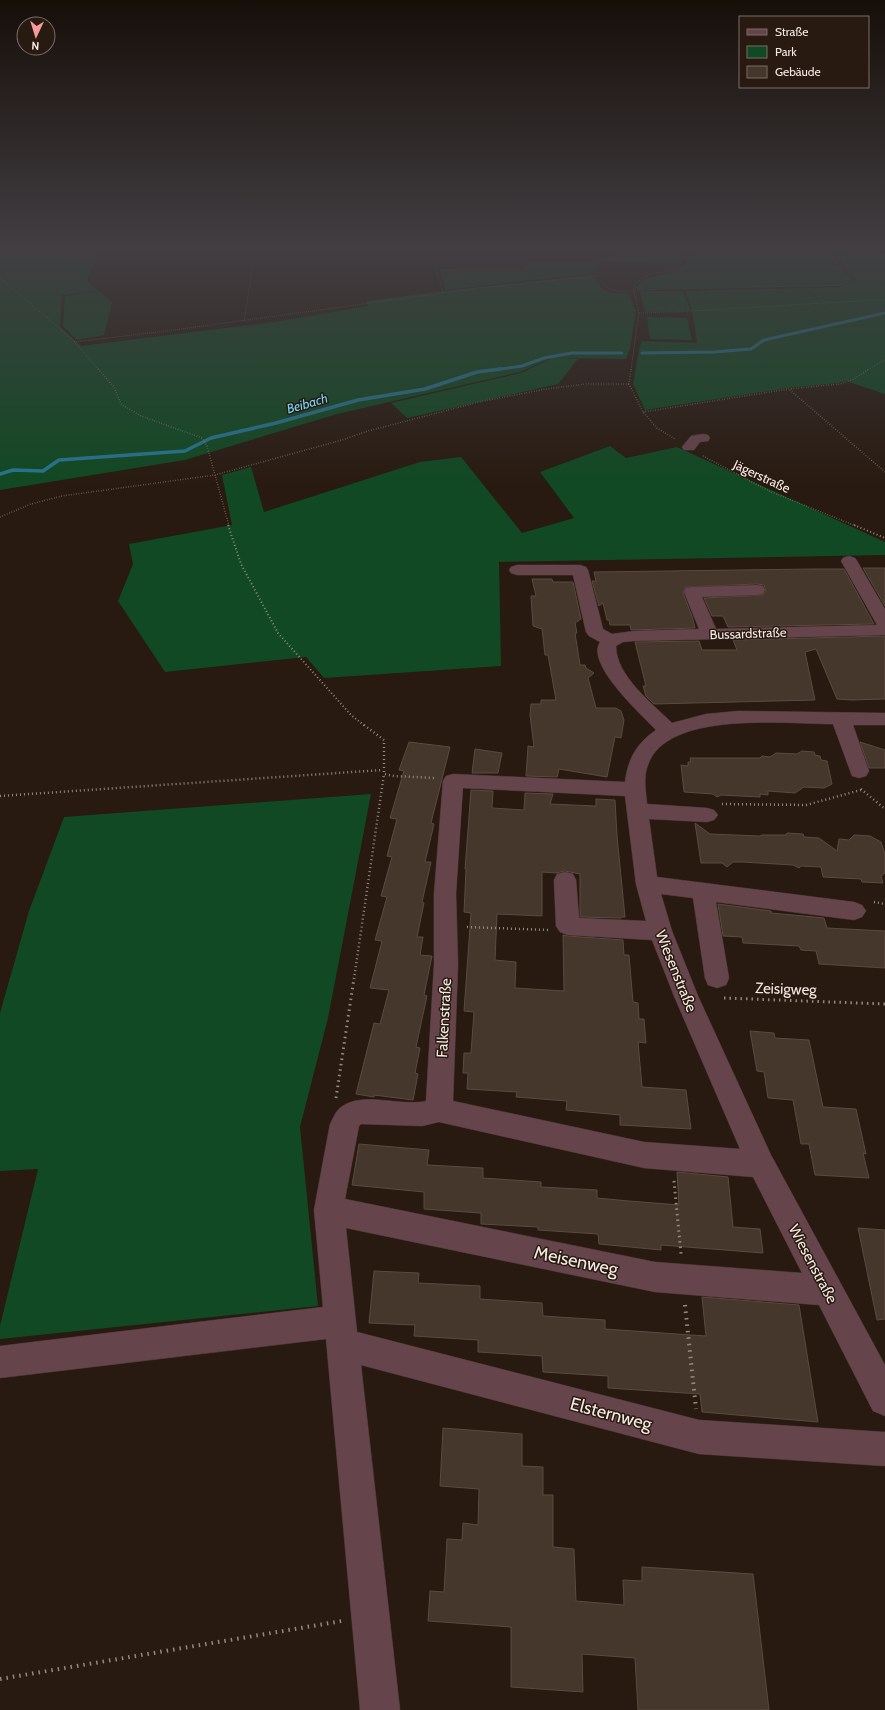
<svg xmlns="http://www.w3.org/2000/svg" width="885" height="1710" font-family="Cabin,sans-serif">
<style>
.green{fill:#104923}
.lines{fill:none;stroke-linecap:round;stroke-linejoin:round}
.stream-far1{stroke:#26758f;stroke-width:3}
.stream{stroke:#26758f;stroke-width:3.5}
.building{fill:#46372d;stroke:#5a4a40}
.minor-casing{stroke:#45372e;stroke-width:1}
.path-far5{stroke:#948981;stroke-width:1;stroke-dasharray:0.5 1.5;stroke-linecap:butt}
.path-far4{stroke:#948981;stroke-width:1.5;stroke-dasharray:0.5 2;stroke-linecap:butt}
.path-far3{stroke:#948981;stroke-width:2;stroke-dasharray:1 2.5;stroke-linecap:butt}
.path-far2{stroke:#948981;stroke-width:2.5;stroke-dasharray:1 3;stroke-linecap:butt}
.path-far1{stroke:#948981;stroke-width:3;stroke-dasharray:1.5 4;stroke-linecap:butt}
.path{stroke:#948981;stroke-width:4;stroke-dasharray:1.5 5;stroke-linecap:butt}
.minor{fill:#66444b;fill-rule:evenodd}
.labels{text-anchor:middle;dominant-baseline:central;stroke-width:3;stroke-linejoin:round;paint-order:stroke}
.far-water-label{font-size:13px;font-style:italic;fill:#70d7fb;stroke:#281a10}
.far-street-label{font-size:13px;fill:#f4eae4;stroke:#281a10}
.street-label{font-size:15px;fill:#f4eae4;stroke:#281a10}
.near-street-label{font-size:18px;fill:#f4eae4;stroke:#281a10}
</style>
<rect width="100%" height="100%" fill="#281a10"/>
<g class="green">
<path d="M0,246h101l-14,34 11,11 -36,4 -2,32 21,19 193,-24 95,-16 -3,-5 86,-11 141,-15c11,20 14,17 36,19l7,17 -6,37 -4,11 -63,-1 15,1 -20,25 -151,34 -16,-15 130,-30 31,-15h-1l-31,14 -183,42 -152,46 -185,30z"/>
<path d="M614,246h70c0,8 0,13 -5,19l-77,-3z"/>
<path d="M689,246h146c-2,17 6,22 17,34l-1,3 -13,3 -200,3 -1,-2 5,-7 32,-9 11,-6 3,-5z"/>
<path d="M840,246h45v148l-39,-13 -8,2 -50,5 -143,22 -12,-26 6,-34 3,-9 55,2 -1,-8h12h-12l-4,-24 -7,-20 119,-3 32,29 -31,-29 34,-1 15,-4 1,-3c-9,-12 -17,-19 -15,-34z"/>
<polygon points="526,262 597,262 593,273 445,290 440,269 526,270"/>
<polygon points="99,291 112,303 104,335 77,340 63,326 65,296"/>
<polygon points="640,291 683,291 691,311 645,312"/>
<polygon points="647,317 687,318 692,340 650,339"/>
<polygon points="610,446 626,458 677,447 885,542 885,555 499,562 501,666 324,678 306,657 165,672 118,601 133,564 129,544 232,525 222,475 251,467 264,512 420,462 461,457 522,533 574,518 540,472"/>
<polygon points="371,794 328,1018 300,1127 318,1306 0,1339 0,1326 38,1169 0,1171 0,1013 29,911 64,817"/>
</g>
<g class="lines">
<g class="stream-far1">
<polyline points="642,353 714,352 751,349 764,340 885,313"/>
<polyline points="493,370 522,366 544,358 572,353 622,353"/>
</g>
<polyline class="stream" points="0,474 13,470 43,471 59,460 185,451 211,438 276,423 358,400 425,389 477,372 500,369"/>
</g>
<g class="building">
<polygon points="863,568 885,568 885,606"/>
<polygon points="812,569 844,569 874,624 728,627 723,616 712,616 704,598 763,595 766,591 764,585 757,584 686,587 683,593 692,616 695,628 631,630 630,625 610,625 609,620 607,620 603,603 599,606 592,581 596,581 594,572"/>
<polygon points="532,579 552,579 553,582 573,582 581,619 575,623 577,633 575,633 580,665 585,665 586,668 594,673 588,678 596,708 616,708 621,711 624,720 621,738 615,737 607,777 559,769 557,777 526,776 528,746 534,747 530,715 531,704 541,704 541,700 556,700 548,655 545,655 542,629 533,626 531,596 536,596"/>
<polygon points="885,636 885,699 852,700 837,699 816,649 805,652 815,700 654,704 646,696 643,686 646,686 635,642 699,641 702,650 737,650 733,640"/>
<polygon points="409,742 450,747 431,823 434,824 425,862 431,862 422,902 424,903 417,937 423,937 420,955 432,956 424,995 427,996 416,1047 420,1048 415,1073 418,1074 413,1100 374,1095 374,1097 356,1094 374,1023 380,1024 389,990 370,988 382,941 375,940 387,897 381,896 392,857 387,856 397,819 390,818 404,771 399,770"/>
<polygon points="860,742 885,750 885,768 869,768"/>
<polygon points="475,749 502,753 498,773 472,773"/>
<polygon points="802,751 814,752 815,755 820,756 821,760 827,761 832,784 824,788 804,787 795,793 768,791 768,795 760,794 760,797 721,795 717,797 713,794 684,792 681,765 688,766 688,762 691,762 690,758 760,758 762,756 770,757 776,753 797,754"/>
<polygon points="471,790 493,791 492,808 524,810 525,793 553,794 550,804 596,806 596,799 615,800 617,836 625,917 621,917 621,918 580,917 580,874 565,871 556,873 542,872 542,916 497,914 495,960 516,962 515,988 564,991 563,935 568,936 623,940 624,955 629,955 633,1002 638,1003 639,1019 644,1019 646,1043 638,1042 642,1087 686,1090 691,1129 620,1125 620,1115 566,1110 567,1101 516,1097 517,1092 467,1089 468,1073 463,1073 464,1053 471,1053 474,1012 464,1011 471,913 464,912 466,869 465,869"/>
<polygon points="695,823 710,834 760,836 762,835 786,835 787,833 803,834 804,837 819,838 837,851 839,839 849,840 854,835 870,836 881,842 885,854 885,873 881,876 883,883 862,882 861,879 823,877 821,867 801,866 799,868 793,865 742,862 733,862 727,867 722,863 701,863"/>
<polygon points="718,904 771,911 771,913 824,918 827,928 885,931 885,968 819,964 816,951 801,950 799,946 743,943 742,937 723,936"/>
<polygon points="750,1031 774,1033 775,1038 809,1040 823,1107 856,1109 866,1154 863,1153 869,1178 815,1175 809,1144 801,1144 793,1100 768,1098 764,1072 757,1071"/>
<polygon points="359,1144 429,1150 427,1165 483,1168 483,1178 541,1182 541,1187 597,1190 597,1198 629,1201 679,1205 677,1172 728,1177 733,1227 760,1229 763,1253 661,1245 661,1250 599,1244 598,1234 538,1230 538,1227 481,1224 481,1213 424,1209 424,1192 352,1185"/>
<polygon points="858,1228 885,1230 885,1319 877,1320"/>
<polygon points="374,1271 419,1273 418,1283 480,1286 480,1299 542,1303 543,1316 605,1320 605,1329 706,1336 702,1297 799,1305 818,1422 702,1412 700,1394 608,1388 608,1376 543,1372 542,1356 478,1352 478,1340 414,1336 415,1325 369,1323"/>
<polygon points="443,1428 522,1434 522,1466 543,1467 543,1495 553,1495 553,1547 574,1549 576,1601 624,1605 623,1580 642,1581 642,1567 753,1574 769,1710 638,1710 635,1658 582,1654 583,1692 511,1687 511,1627 428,1621 430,1591 444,1592 447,1539 462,1540 463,1523 478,1525 479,1489 440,1486"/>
</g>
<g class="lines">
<g class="minor-casing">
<g id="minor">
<polygon points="703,434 708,435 710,438 708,441 700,442 694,450 684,450 682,447 691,436"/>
<path d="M849,556l6,2 2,3 28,48v26l-251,6 -11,1 -7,4c0,30 36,57 56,77l34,-9 32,-3 147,2v12h-32l16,46 -3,5 -7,2 -7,-2 -19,-52c-47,0 -166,-14 -185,41 -5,12 -2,27 -1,39l60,4 7,2 4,5 -4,5 -7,2 -58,-3 8,58 197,25 8,3 4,6 -4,6 -8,3 -138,-18 13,76 -3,7 -9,3 -9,-3 -3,-7 -12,-80 -32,-4 11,37 26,65 73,159 114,210v51l-12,-5 -54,-106 -164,-13 -309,-64 11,104 342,88 186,12v34l-186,-12 -338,-89 39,345h-40l-34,-371 -326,39v-32l323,-39 -9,-97 16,-86c3,-5 5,-12 10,-16 21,-18 60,-1 86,-7l8,-137v-70l9,-113 3,-5 7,-2 172,8c3,-24 12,-39 31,-52 -14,-15 -71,-66 -56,-88l-11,-6 -3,-4 -13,-57h-56l-6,-2 -2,-3 2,-3 6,-2h63l6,2 2,3 15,59 9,5 22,-3 65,-2 -15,-37 2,-4 6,-1 65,-2 6,1 2,4 -2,4 -6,1 -55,2 14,32 161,-4 -36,-64 2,-3zM463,788l162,8 11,88 10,37 -67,-3 -3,-38 -3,-6 -8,-2 -8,2 -3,6 2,46 4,6 8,3 84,5 22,56 66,153 -96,-7 -191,-41 5,-137 -2,-70zM439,1122l205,46 109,9 49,96 -147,-11 -310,-63 14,-73 2,-2 61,2z"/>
</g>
</g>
<g class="path-far5">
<polyline points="429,246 443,293"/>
<path d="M612,246l-12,13 -4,14c10,19 18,18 38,19"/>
<polyline points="0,278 72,339 99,370"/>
<polyline points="633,290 848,285 853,283 853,280 839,260 837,246"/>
<path d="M639,313c82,-2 164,-10 246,-13"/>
<polyline points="244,321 256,246"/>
<polyline points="74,342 167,331 479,288 598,276"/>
<path d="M631,370l8,-57 -6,-26c17,-25 50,-2 53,-41"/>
<polyline points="867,370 885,360"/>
</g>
<g class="path-far4">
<polyline points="98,369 114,387 121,404 141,416 202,438 207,446 229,526"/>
<polyline points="631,369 629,384 643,412 657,428 675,439"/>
<polyline points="790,390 885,472"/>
<polyline points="643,412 789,389 840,384 852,380 869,369"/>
<polyline points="703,456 769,491 856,526"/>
<polyline points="0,517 31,504 62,496 215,475 342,440 368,431 479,402 546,389 586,384 629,384"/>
</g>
<g class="path-far3">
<polyline points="228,525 241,564 278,633 351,715 365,726"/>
<polyline points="854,525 885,538"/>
</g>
<g class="path-far2">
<polyline points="364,725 384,740 384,774 394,776 435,778"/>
<polyline points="861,789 885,809"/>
<polyline points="0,796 382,770"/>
<polyline points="722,804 806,805 861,790"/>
<polyline points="874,902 885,904"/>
<polyline points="467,927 548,930"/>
<polyline points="354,979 384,774"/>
</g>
<g class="path-far1">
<polyline points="724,998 885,1004"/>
<polyline points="336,1098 354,978"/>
<polyline points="674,1181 681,1254"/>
</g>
<g class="path">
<polyline points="685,1305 696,1409"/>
<polyline points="0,1679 342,1621"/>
</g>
<use href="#minor" class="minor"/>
</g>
<linearGradient id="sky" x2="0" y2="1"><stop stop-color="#160e09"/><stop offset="0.51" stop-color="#423e42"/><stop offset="1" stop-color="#423e42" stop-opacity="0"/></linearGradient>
<rect width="885" height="486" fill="url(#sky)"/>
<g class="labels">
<g class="far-water-label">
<text transform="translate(307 403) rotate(-16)">Beibach</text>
</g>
<g class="far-street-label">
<text transform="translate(762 476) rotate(25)">Jägerstraße</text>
<text transform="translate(748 633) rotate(-2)">Bussardstraße</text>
</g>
<g class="street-label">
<text transform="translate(676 971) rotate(68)">Wiesenstraße</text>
<text transform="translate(786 989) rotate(2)">Zeisigweg</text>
<text transform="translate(444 1018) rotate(-87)">Falkenstraße</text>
<text transform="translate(813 1264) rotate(62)">Wiesenstraße</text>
</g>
<g class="near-street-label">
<text transform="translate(576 1261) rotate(12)">Meisenweg</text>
<text transform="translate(611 1414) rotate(15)">Elsternweg</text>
</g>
</g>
<rect x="739" y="16" width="130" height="72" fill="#281a10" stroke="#7a6d65"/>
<rect x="747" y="29" width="20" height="6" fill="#66444b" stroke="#7a6d65"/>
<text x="775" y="36" font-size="12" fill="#f4eae4">Straße</text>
<rect x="747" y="46" width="20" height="12" fill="#104923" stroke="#7a6d65"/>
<text x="775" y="56" font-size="12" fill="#f4eae4">Park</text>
<rect x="747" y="66" width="20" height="12" fill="#46372d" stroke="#7a6d65"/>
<text x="775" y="76" font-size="12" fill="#f4eae4">Gebäude</text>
<g transform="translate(36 36) rotate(184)"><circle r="19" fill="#281a10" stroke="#7a6d65"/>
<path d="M0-3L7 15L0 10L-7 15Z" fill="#f59b9b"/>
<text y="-6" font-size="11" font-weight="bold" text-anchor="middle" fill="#f4eae4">N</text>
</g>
</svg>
